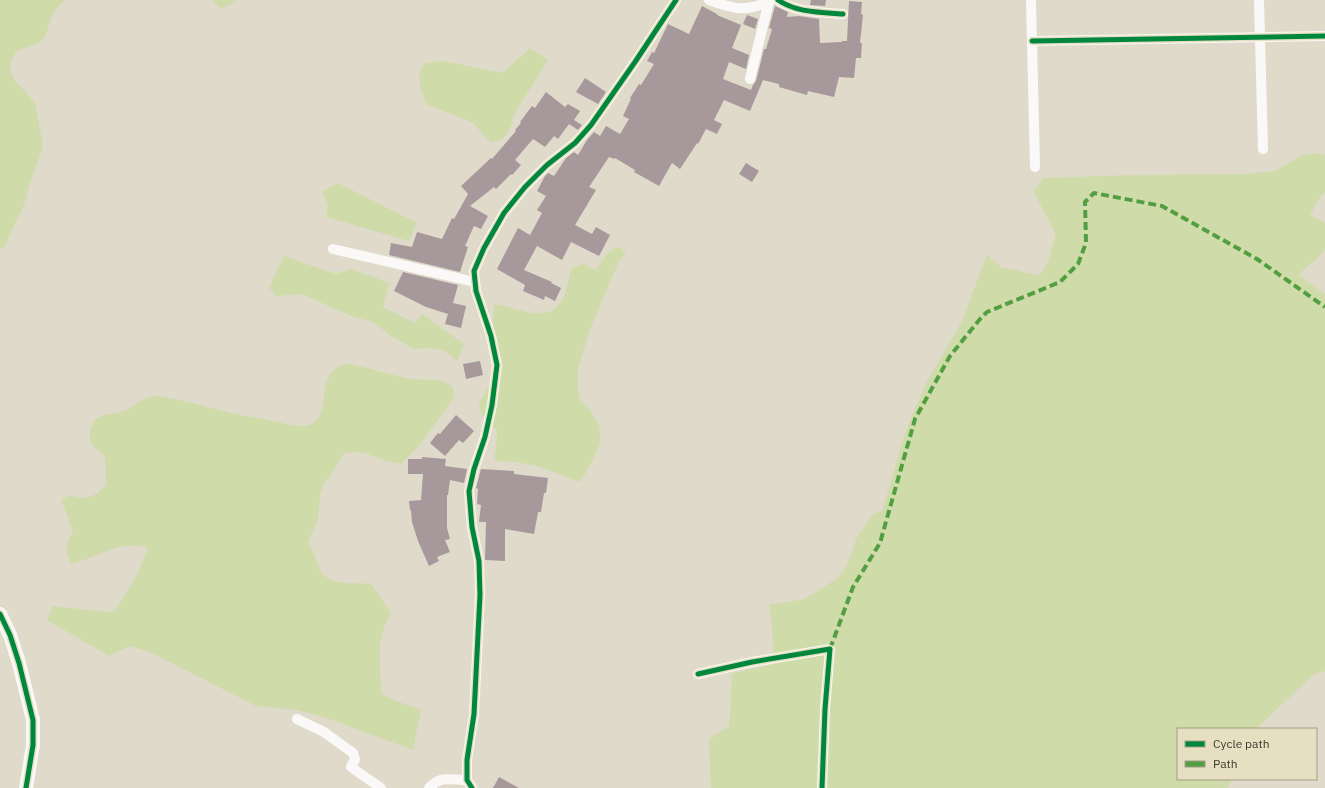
<svg xmlns="http://www.w3.org/2000/svg" width="1325" height="788" font-family="'IBM Plex Sans',sans-serif">
<style>
.green{fill:#d0dbaa}
.building{fill:#a7989b}
.lines{fill:none;stroke-linecap:round;stroke-linejoin:round}
.street{stroke:#faf9f7;stroke-width:10}
.secondary{stroke:#faf9f7;stroke-width:14}
.quiet{stroke:#529f42;stroke-width:4;stroke-dasharray:8 4;stroke-linecap:butt}
.cycleway-casing{stroke:#e7dfc2;stroke-width:8}
.cycleway{stroke:#00873e;stroke-width:5}
</style>
<rect width="100%" height="100%" fill="#dfdaca"/>
<g class="green">
<polygon points="0,0 65,0 57,8 51,18 45,37 37,44 17,51 11,60 10,70 14,79 35,103 43,146 29,186 24,205 4,247 0,249"/>
<polygon points="212,0 235,0 230,5 221,8"/>
<polygon points="530,48 548,60 514,114 511,126 503,139 491,143 472,122 427,105 421,90 419,73 425,63 444,61 503,73"/>
<polygon points="1313,153 1325,155 1325,193 1322,194 1310,215 1325,223 1325,251 1298,275 1325,294 1325,671 1314,674 1256,729 1178,729 1178,779 1233,779 1227,788 711,788 709,739 729,726 730,716 732,673 774,664 772,624 769,605 805,599 838,578 845,569 853,550 856,539 874,513 882,512 905,433 925,385 962,321 987,255 1002,268 1012,269 1022,272 1037,275 1042,272 1048,263 1055,237 1055,232 1033,191 1044,178 1133,175 1244,174 1275,171 1303,155"/>
<polygon points="338,183 409,219 417,222 409,241 326,217 328,205 322,192"/>
<path d="M616,247l5,1 5,5 -7,8 -29,68 -12,40v22l2,9 8,7 11,17 1,10v10l-8,18 -12,20 -40,-15 -23,-5 -21,-1 -2,-5 2,-5 1,-20 -16,-17 -2,-10 8,-15 10,-12 -4,-51 1,-22c23,3 51,21 67,-2 5,-7 8,-25 10,-33l13,-6 8,6 5,-1 11,-15z"/>
<polygon points="284,256 336,274 351,269 389,283 383,307 415,323 422,314 464,344 457,361 445,351 430,348 414,349 391,336 373,322 351,316 302,294 277,296 269,288"/>
<path d="M347,363l62,16 30,1 13,6 3,10 -37,51 -17,17c-5,-1 -10,-2 -15,-3 -17,-6 -21,-11 -41,-8l-22,33 -3,10 -2,23 -10,24c4,7 7,13 10,20 1,3 1,7 3,9 12,15 34,10 50,12l20,29c-16,25 -11,52 -9,81l9,5 30,11 -8,40 -89,-33 -26,-7 -42,-4 -104,-53 -22,-7 -21,10 -62,-36 6,-14 53,6 9,-1 21,-34 12,-29c-27,-9 -50,9 -76,16 -9,-15 -5,-19 1,-34l-12,-30 9,-5c16,6 25,2 36,-10l-1,-29c-17,-12 -19,-18 -10,-37 10,-5 19,-5 29,-8 11,-4 18,-14 30,-15 4,-1 10,1 15,2 24,4 47,12 71,17 11,2 22,3 33,6 12,2 26,8 38,3 24,-10 -1,-49 36,-61z"/>
</g>
<g class="building">
<polygon points="811,0 826,0 825,6 810,5"/>
<polygon points="849,1 862,2 861,14 863,15 860,43 862,43 861,58 856,58 854,78 839,77 834,97 808,91 807,95 779,87 779,84 763,80 750,111 724,100 714,120 722,124 717,134 706,129 698,144 697,143 680,169 672,163 659,186 634,172 635,170 615,158 614,159 609,157 589,187 596,190 575,225 592,234 596,227 610,235 599,256 571,242 562,260 537,246 524,270 552,282 551,283 561,288 555,301 545,296 544,300 523,291 525,285 497,269 518,228 530,235 542,213 537,210 546,196 537,191 545,176 548,173 554,176 566,158 574,152 578,155 587,140 594,132 600,136 606,126 620,134 629,119 623,116 631,99 630,98 639,84 641,85 654,64 647,61 652,52 654,53 668,24 689,34 702,6 717,14 717,15 741,25 732,48 749,55 746,69 729,62 723,79 751,90 753,85 756,81 764,49 766,49 772,29 769,28 775,6 788,12 787,17 799,16 819,19 820,43 842,42 842,41 847,41"/>
<polygon points="747,15 758,19 755,29 743,24"/>
<polygon points="585,78 606,92 598,104 576,92"/>
<polygon points="546,92 565,107 568,104 580,111 574,120 582,125 578,130 569,124 558,139 554,136 545,147 533,139 515,160 521,165 512,175 511,174 496,189 494,187 470,206 488,216 481,229 474,226 465,246 468,247 460,272 389,255 391,243 412,247 417,232 442,239 452,218 454,219 468,194 461,186 491,158 492,159 516,131 515,130 521,123 520,122 532,106 535,108"/>
<polygon points="746,163 759,171 752,182 739,174"/>
<polygon points="403,272 458,285 453,303 466,306 461,328 445,324 448,314 426,307 394,291"/>
<polygon points="480,361 483,375 466,379 463,364"/>
<polygon points="456,415 474,431 463,443 459,440 445,456 430,443 438,433 440,434"/>
<polygon points="422,457 446,459 445,466 467,469 464,483 450,480 448,495 447,495 447,528 450,539 445,540 450,552 437,557 439,561 429,566 418,541 412,522 411,510 410,510 409,501 421,500 423,474 408,474 408,459 422,459"/>
<polygon points="481,469 514,471 514,474 548,478 546,493 544,493 541,512 538,512 534,534 505,529 505,561 485,560 486,522 479,522 481,505 477,504 478,489 476,488"/>
<polygon points="499,777 519,788 493,788"/>
</g>
<g class="lines">
<g class="street">
<path d="M709,0c24,9 38,13 62,0"/>
<path d="M778,0c19,13 42,12 65,14"/>
<polyline points="1031,0 1035,167"/>
<polyline points="1259,0 1263,149"/>
<polyline points="1032,41 1325,36"/>
<polyline points="750,79 769,1"/>
<polyline points="333,249 475,282"/>
<polyline points="698,674 752,662 830,649 825,709 822,788"/>
<polyline points="297,719 324,732 353,753 355,759 351,767 381,788"/>
<path d="M429,788c12,-13 22,-8 38,-8"/>
<polyline points="472,788 467,780 467,760 474,714 480,595 479,561 472,527 469,491 474,469 485,437 492,405 497,365 491,336 476,291 474,271 484,248 504,213 525,187 547,165 575,143 591,125 635,62 676,0"/>
</g>
<polyline class="secondary" points="0,614 10,635 19,663 33,720 33,745 26,788"/>
<polyline class="quiet" points="830,649 853,587 880,543 915,419 950,356 980,319 987,312 1060,282 1078,264 1086,243 1085,202 1094,193 1162,206 1257,259 1325,307"/>
<g class="cycleway-casing">
<g id="cycleway">
<path d="M778,0c19,13 42,12 65,14"/>
<polyline points="1032,41 1325,36"/>
<polyline points="0,614 10,635 19,663 33,720 33,745 26,788"/>
<polyline points="698,674 752,662 830,649 825,709 822,788"/>
<polyline points="472,788 467,780 467,760 474,714 480,595 479,561 472,527 469,491 474,469 485,437 492,405 497,365 491,336 476,291 474,271 484,248 504,213 525,187 547,165 575,143 591,125 635,62 676,0"/>
</g>
</g>
<use href="#cycleway" class="cycleway"/>
</g>
<rect x="1177" y="728" width="140" height="52" fill="#e7dfc2" stroke="#a39d86"/>
<rect x="1185" y="741" width="20" height="6" fill="#00873e" stroke="#a39d86"/>
<text x="1213" y="748" font-size="12" fill="#3c392d">Cycle path</text>
<rect x="1185" y="761" width="20" height="6" fill="#529f42" stroke="#a39d86"/>
<text x="1213" y="768" font-size="12" fill="#3c392d">Path</text>
</svg>
